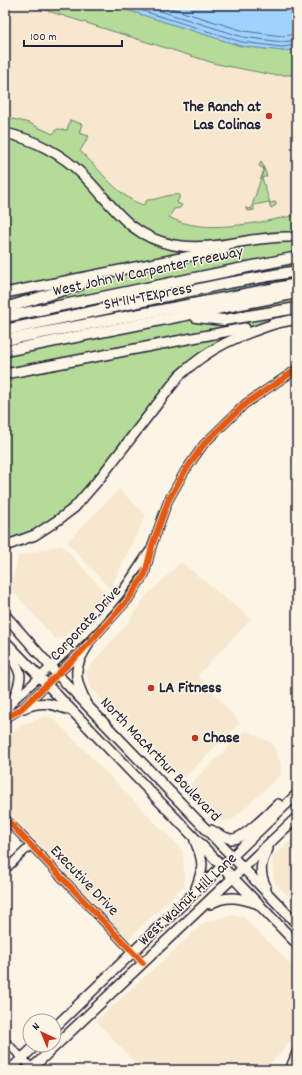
<svg xmlns="http://www.w3.org/2000/svg" width="302" height="1075" font-family="Dekko,sans-serif">
<style>
.built{fill:#f7e7cf}
.green{fill:#b4dc98;stroke:#6b7f6a}
.water{fill:#9fd3fd;stroke:#6d8caf}
.lines{fill:none;stroke-linecap:round;stroke-linejoin:round}
.shore{stroke:#546989;stroke-width:1}
.minor-casing{stroke:#22223b;stroke-width:10}
.major-casing{stroke:#22223b;stroke-width:12}
.highway-casing{stroke:#22223b;stroke-width:13}
.minor{stroke:#fcf5e5;stroke-width:7}
.major{stroke:#fcf5e5;stroke-width:9}
.highway{stroke:#fcf5e5;stroke-width:10}
.cycleway-casing{stroke:#fcf5e5;stroke-width:8}
.cycleway{stroke:#e8590c;stroke-width:6}
.poi-dot{fill:#c8321e;stroke:#fcf5e5;stroke-width:1.5}
.labels{text-anchor:middle;dominant-baseline:central;stroke-width:3;stroke-linejoin:round;paint-order:stroke}
.poi-label{font-size:16px;font-weight:bold;fill:#22223b;stroke:#fcf5e5;text-anchor:start}
.street-label{font-size:16px;fill:#22223b;stroke:#fcf5e5}
</style>
<rect width="100%" height="100%" fill="#fcf5e5"/>
<filter id="ink" filterUnits="userSpaceOnUse"><feTurbulence type="fractalNoise" baseFrequency=".025" numOctaves="2"/><feDisplacementMap in="SourceGraphic" scale="8" xChannelSelector="R" yChannelSelector="G"/><feConvolveMatrix kernelMatrix="1 2 1 2 8 2 1 2 1" color-interpolation-filters="sRGB"/></filter>
<g filter="url(#ink)">
<g class="built">
<polygon points="5,5 29,5 238,69 273,75 297,75 297,215 238,226 191,225 177,221 128,198 80,151 29,123 5,117"/>
<polygon points="119,489 146,515 110,589 67,542"/>
<polygon points="62,545 106,593 103,598 64,637 55,639 11,589 18,556"/>
<polygon points="181,562 251,619 198,675 240,723 184,778 92,690 85,672 126,625 146,596"/>
<polygon points="46,716 54,719 183,851 185,885 128,939 5,808 5,739 22,725"/>
<polygon points="246,730 273,744 281,765 281,774 233,819 222,821 212,813 190,784"/>
<polygon points="297,835 297,906 274,882 272,857"/>
<polygon points="233,915 242,916 297,970 297,1033 277,1057 263,1069 142,1070 96,1021 205,922"/>
</g>
<g class="green">
<polygon points="29,5 111,5 241,46 283,51 297,49 297,75 273,75 217,64"/>
<path d="M5,117l24,6 24,11 4,-5 10,1 3,-10 12,4 -3,9 10,3 -9,15c19,17 41,49 64,54l3,-5c11,0 22,-7 33,-5l-3,8 5,2 -2,3 -6,1 -5,8c34,19 92,5 128,-2v99l-79,30 -43,31 -23,28 -69,94 -49,37 -29,7z"/>
<polygon points="261,161 267,176 262,178 270,203 276,202 276,205 271,208 269,202 254,205 254,210 248,211 245,208 251,209 264,169 259,166"/>
</g>
<polygon class="water" points="111,5 297,5 297,49 283,51 241,46"/>
<g class="lines">
<g class="shore">
<polyline points="124,5 242,42 282,47 297,45"/>
<polyline points="141,5 243,37 282,42 297,40"/>
<polyline points="160,5 244,31 282,36 297,34"/>
</g>
<g class="minor-casing">
<g id="minor">
<path d="M5,714l8,-13c37,-33 74,-67 106,-106 11,-14 20,-30 31,-45"/>
<polyline points="5,719 21,709 81,652 128,600 145,574 152,546 168,501 185,471 204,444 245,404 297,369"/>
<polyline points="5,818 143,963"/>
<polyline points="5,870 31,845"/>
<polyline points="5,1041 32,1068"/>
<polyline points="289,1070 297,1050"/>
</g>
</g>
<g class="major-casing">
<g id="major">
<path d="M5,133c28,6 57,21 77,41 31,30 45,62 92,71 39,7 77,-9 115,-8"/>
<polyline points="5,293 225,249"/>
<polyline points="272,324 297,319"/>
<polyline points="5,374 245,328"/>
<path d="M5,546l30,-11 23,-15 16,-12 26,-30 79,-102c31,-29 58,-40 98,-53"/>
<polyline points="5,615 57,674 297,924"/>
<polyline points="5,641 297,944"/>
<path d="M5,647c16,27 20,24 8,54"/>
<path d="M85,700c-12,-24 -11,-33 3,-55"/>
<path d="M21,709c21,-9 28,-6 49,1"/>
<path d="M211,830c6,3 13,8 20,9 13,1 37,-26 47,-35"/>
<path d="M195,841c9,21 9,26 1,47"/>
<path d="M266,887c-7,-15 -6,-24 2,-38"/>
<path d="M210,904c17,-10 31,-6 49,0"/>
<polyline points="54,1028 297,794"/>
<polyline points="10,1070 36,1045"/>
<polyline points="30,1070 297,817"/>
</g>
</g>
<g class="highway-casing">
<g id="highway">
<polyline points="5,308 80,285 85,278"/>
<polyline points="5,317 297,257"/>
<polyline points="196,317 224,320 297,308"/>
<polyline points="5,330 228,283 297,271"/>
<polyline points="5,340 297,284"/>
<polyline points="5,351 297,293"/>
</g>
</g>
<use href="#minor" class="minor"/>
<use href="#major" class="major"/>
<use href="#highway" class="highway"/>
<g class="cycleway-casing">
<g id="cycleway">
<polyline points="5,719 21,709 81,652 128,600 145,574 152,546 168,501 185,471 204,444 245,404 297,369"/>
<polyline points="5,818 143,963"/>
</g>
</g>
<use href="#cycleway" class="cycleway"/>
</g>
</g>
<g class="poi-dot">
<circle cx="269" cy="116" r="4"/>
<circle cx="151" cy="688" r="4"/>
<circle cx="195" cy="738" r="4"/>
</g>
<g class="labels">
<g class="poi-label">
<text x="261" y="107" text-anchor="end">The Ranch at<tspan x="261" dy="18">Las Colinas</tspan></text>
<text x="159" y="688">LA Fitness</text>
<text x="203" y="738">Chase</text>
</g>
<g class="street-label">
<text transform="translate(148 272) rotate(-12)">West John W Carpenter Freeway</text>
<text transform="translate(148 297) rotate(-11)">SH 114 TEXpress</text>
<text transform="translate(86 624) rotate(-47)">Corporate Drive</text>
<text transform="translate(160 760) rotate(46)">North MacArthur Boulevard</text>
<text transform="translate(84 881) rotate(46)">Executive Drive</text>
<text transform="translate(188 900) rotate(-43)">West Walnut Hill Lane</text>
</g>
</g>
<rect width="302" height="1075" fill="none" stroke="#fcf5e5" stroke-width="20"/>
<rect x="10" y="10" width="282" height="1055" fill="none" stroke="#22223b" stroke-width="1.5" filter="url(#ink)"/>
<g transform="translate(42 1033) rotate(316)"><circle r="19" fill="#fcf5e5" stroke="#a5a1a1"/>
<path d="M0-3L7 15L0 10L-7 15Z" fill="#c8321e"/>
<text y="-6" font-size="11" font-weight="bold" text-anchor="middle" fill="#22223b">N</text>
</g>
<path d="M24 40v6h98v-6" fill="none" stroke="#22223b" stroke-width="2"/>
<text x="30" y="40" font-size="12" fill="#22223b" stroke="#fcf5e5" stroke-width="3" paint-order="stroke">100 m</text>
</svg>
